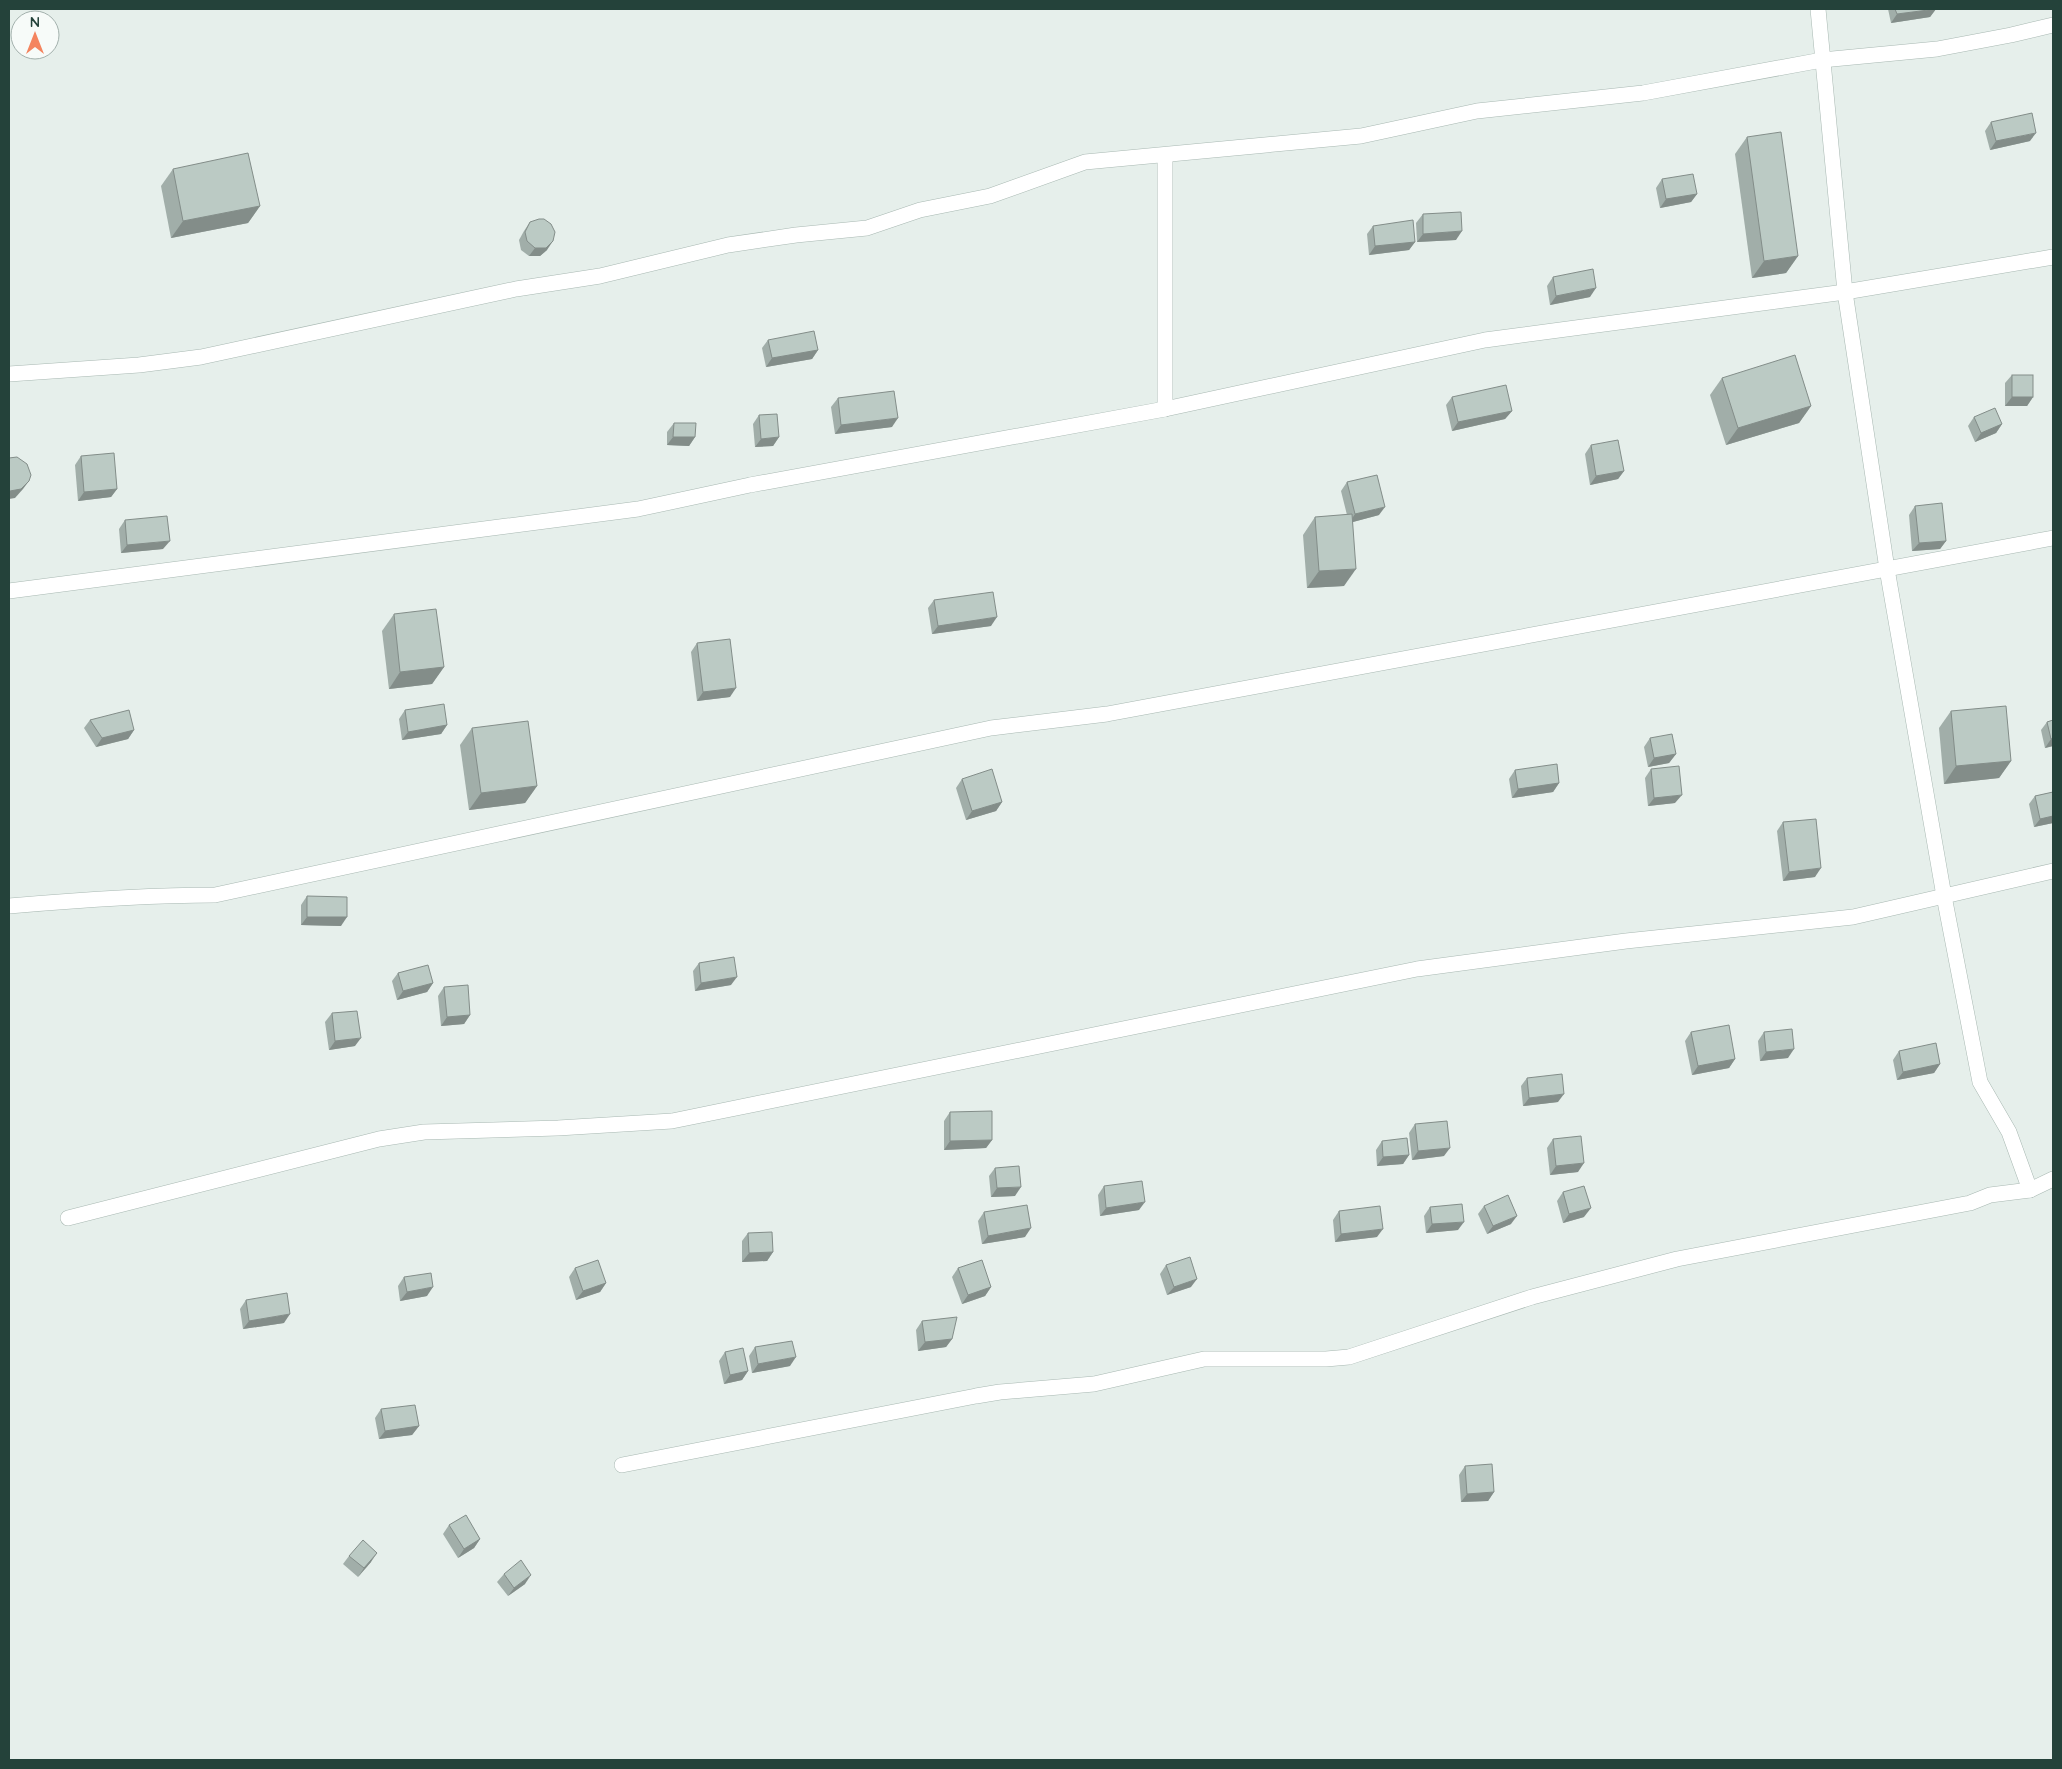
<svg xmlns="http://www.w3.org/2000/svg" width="2062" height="1769" font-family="Quicksand,sans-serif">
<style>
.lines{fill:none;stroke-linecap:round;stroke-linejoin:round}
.minor-casing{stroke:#a8b8b2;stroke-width:16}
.minor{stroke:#fff;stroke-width:15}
.wall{fill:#a1aea9}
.shaded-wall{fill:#838d89}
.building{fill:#bbcac4;stroke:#838d89}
</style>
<rect width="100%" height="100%" fill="#e6efeb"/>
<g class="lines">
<g class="minor-casing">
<g id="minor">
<polyline points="1818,9 1845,292 1887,569 1944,896 1980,1082 2009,1132 2030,1190"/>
<polyline points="9,374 139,365 201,357 516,289 600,276 728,245 796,235 867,228 920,210 990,196 1085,162 1361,136 1477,111 1643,93 1822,60 1937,49 2011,35 2053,25"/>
<polyline points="1165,409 1165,156"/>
<polyline points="9,591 638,509 750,485 1165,409 1485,340 1845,292 2053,257"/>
<path d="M9,906c69,-6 136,-11 206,-11l776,-167 116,-14 946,-176"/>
<polyline points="68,1218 379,1139 424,1132 558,1128 672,1121 1417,969 1626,941 1853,917 2053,871"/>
<polyline points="622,1465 976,1396 1000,1392 1094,1384 1204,1359 1326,1359 1349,1357 1532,1297 1677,1259 1970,1203 1990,1195 2030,1190 2053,1179"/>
</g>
</g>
<use href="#minor" class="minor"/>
</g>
<g class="wall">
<polygon points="1888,9 1936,9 1930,17 1891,23"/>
<polygon points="1991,122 2030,141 1990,150 1985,131"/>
<polygon points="1747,137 1798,256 1786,273 1752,278 1735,154"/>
<polygon points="173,169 260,206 248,223 171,238 161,186"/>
<polygon points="1662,179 1697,194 1691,202 1660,208 1656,188"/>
<polygon points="1423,214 1456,240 1417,242 1416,223"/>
<polygon points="530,222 547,250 540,256 529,256 521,250 519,240 524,231"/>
<polygon points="1373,226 1415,242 1409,250 1369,255 1367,234"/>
<polygon points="1553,277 1590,297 1550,305 1547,286"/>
<polygon points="768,340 818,350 812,359 766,367 762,348"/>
<polygon points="2012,375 2033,397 2027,406 2005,406 2005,383"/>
<polygon points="1722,378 1811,406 1799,423 1726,445 1710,395"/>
<polygon points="1452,397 1512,411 1505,419 1452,431 1446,405"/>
<polygon points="838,398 892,427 835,434 831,407"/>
<polygon points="759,415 779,437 773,446 755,447 753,424"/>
<polygon points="1974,417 2002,424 1996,433 1975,442 1968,426"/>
<polygon points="674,423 695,437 689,446 667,445 667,432"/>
<polygon points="1591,445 1624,471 1618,479 1590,485 1585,454"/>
<polygon points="81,456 117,489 111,497 78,501 75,465"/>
<polygon points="1347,482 1379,515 1353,522 1344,586 1307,588 1303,535 1315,517 1347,515 1341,491"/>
<polygon points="1915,506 1946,541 1940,549 1912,551 1909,515"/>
<polygon points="125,520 163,549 121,553 119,529"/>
<polygon points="934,600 991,626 932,634 928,608"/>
<polygon points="394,614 444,667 432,684 389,689 382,631"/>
<polygon points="697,643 730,697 697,701 691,652"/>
<polygon points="405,710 447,725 441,734 402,740 399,719"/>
<polygon points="1951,711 2011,761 1999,778 1944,784 1939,728"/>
<polygon points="90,720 134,730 128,739 96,747 84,728"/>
<polygon points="2053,720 2053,746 2045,748 2041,730 2047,722"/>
<polygon points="472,728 537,786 525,803 469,810 460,745"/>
<polygon points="1650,738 1676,754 1669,763 1648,767 1644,747"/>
<polygon points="1651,769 1675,803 1648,806 1645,778"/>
<polygon points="1515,770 1559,783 1553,792 1512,798 1509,779"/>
<polygon points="962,779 1002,802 996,811 966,820 956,788"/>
<polygon points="2053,792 2053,823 2034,827 2029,804 2035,796"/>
<polygon points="1783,822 1815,877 1783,881 1777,831"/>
<polygon points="307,896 341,926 301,925 301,905"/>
<polygon points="699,963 731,985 695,991 693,971"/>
<polygon points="398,973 433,983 427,992 397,1000 392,981"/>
<polygon points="444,987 470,1015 464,1024 441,1026 438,996"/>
<polygon points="332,1013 355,1046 329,1050 325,1022"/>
<polygon points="1691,1032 1735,1059 1729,1068 1692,1075 1685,1041"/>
<polygon points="1764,1032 1788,1058 1760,1061 1758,1041"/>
<polygon points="1899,1051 1940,1064 1934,1073 1897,1080 1893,1060"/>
<polygon points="1527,1078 1558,1102 1523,1106 1521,1086"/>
<polygon points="950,1112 992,1140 986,1148 944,1150 944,1121"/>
<polygon points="1415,1124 1444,1156 1412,1160 1409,1133"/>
<polygon points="1553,1139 1578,1172 1550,1175 1547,1148"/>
<polygon points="1382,1141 1409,1155 1403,1164 1377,1166 1376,1150"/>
<polygon points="995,1168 1015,1196 991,1197 989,1176"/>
<polygon points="1104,1186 1139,1210 1100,1216 1098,1195"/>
<polygon points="1563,1192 1584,1217 1563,1223 1557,1201"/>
<polygon points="1484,1206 1511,1224 1487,1234 1478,1214"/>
<polygon points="1430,1207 1458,1230 1426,1233 1424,1216"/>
<polygon points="1339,1211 1377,1237 1335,1242 1333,1220"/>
<polygon points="984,1212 1025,1237 982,1244 978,1221"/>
<polygon points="748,1233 773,1252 767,1261 742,1262 742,1241"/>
<polygon points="1166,1265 1191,1287 1167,1295 1160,1274"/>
<polygon points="575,1268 606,1283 600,1292 576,1300 569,1277"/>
<polygon points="958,1268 991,1287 985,1296 962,1304 952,1277"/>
<polygon points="404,1277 427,1296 400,1301 398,1286"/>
<polygon points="246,1300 284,1323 243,1329 240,1309"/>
<polygon points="922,1321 952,1339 946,1347 918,1351 916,1330"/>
<polygon points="755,1347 790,1366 752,1373 749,1356"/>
<polygon points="725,1352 748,1371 742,1380 724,1384 719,1361"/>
<polygon points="381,1409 419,1426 412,1435 379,1439 375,1418"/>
<polygon points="1465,1466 1494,1492 1488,1501 1461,1502 1459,1475"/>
<polygon points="449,1525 480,1539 474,1548 458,1558 443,1534"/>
<polygon points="349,1556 371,1562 358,1577 343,1564"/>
<polygon points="504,1574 525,1584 508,1596 497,1582"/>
</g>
<g class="shaded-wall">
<polygon points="1936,9 1930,17 1891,23 1897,14"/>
<polygon points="2036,133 2030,141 1990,150 1996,141"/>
<polygon points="1697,194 1691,202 1660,208 1666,199"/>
<polygon points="260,206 248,223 171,238 183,221"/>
<polygon points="1462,231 1456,240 1417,242 1423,234"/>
<polygon points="553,241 547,250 540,256 529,256 535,248"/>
<polygon points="1415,242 1409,250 1369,255 1375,246"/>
<polygon points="1798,256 1786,273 1752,278 1764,261"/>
<polygon points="1596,288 1590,297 1550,305 1556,296"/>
<polygon points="818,350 812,359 766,367 772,358"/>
<polygon points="2012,397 2033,397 2027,406 2005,406"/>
<polygon points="1811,406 1799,423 1726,445 1738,428"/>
<polygon points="1512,411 1505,419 1452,431 1458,422"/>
<polygon points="898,418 892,427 835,434 841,425"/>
<polygon points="2002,424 1996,433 1975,442 1981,433"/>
<polygon points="673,437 695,437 689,446 667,445"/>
<polygon points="779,437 773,446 755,447 761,439"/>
<polygon points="1624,471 1618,479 1590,485 1596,476"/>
<polygon points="29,481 23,489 15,498 9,499 9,491"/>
<polygon points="117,489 111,497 78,501 84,492"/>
<polygon points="1385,507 1379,515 1349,523 1355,514"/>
<polygon points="170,541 163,549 121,553 127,545"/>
<polygon points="1946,541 1940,549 1912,551 1919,543"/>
<polygon points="1356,569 1344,586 1307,588 1319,571"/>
<polygon points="997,617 991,626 932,634 938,626"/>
<polygon points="444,667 432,684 389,689 400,672"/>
<polygon points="736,688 730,697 697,701 703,692"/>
<polygon points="447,725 441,734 402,740 408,732"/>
<polygon points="134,730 128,739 96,747 102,738"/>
<polygon points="2053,738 2053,746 2045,748 2051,739"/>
<polygon points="1676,754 1669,763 1648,767 1654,758"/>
<polygon points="2011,761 1999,778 1944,784 1956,766"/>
<polygon points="1559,783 1553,792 1512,798 1518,789"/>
<polygon points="537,786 525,803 469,810 481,793"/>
<polygon points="1682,795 1675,803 1648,806 1654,798"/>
<polygon points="1002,802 996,811 966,820 972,811"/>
<polygon points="2053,816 2053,823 2034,827 2040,819"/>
<polygon points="1821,868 1815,877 1783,881 1789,872"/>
<polygon points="307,917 347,917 341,926 301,925"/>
<polygon points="737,977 731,985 695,991 701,983"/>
<polygon points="433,983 427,992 397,1000 403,991"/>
<polygon points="470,1015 464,1024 441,1026 447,1017"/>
<polygon points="361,1038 355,1046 329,1050 335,1041"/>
<polygon points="1794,1049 1788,1058 1760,1061 1766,1052"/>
<polygon points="1735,1059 1729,1068 1692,1075 1698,1066"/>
<polygon points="1940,1064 1934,1073 1897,1080 1903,1072"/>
<polygon points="1564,1094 1558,1102 1523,1106 1529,1098"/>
<polygon points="992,1140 986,1148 944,1150 950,1141"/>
<polygon points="1450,1148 1444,1156 1412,1160 1418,1151"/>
<polygon points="1409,1155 1403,1164 1377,1166 1383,1157"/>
<polygon points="1584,1163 1578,1172 1550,1175 1556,1166"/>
<polygon points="1021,1187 1015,1196 991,1197 997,1188"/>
<polygon points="1145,1202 1139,1210 1100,1216 1106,1208"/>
<polygon points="1591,1208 1584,1217 1563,1223 1569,1214"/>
<polygon points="1517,1216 1511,1224 1487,1234 1493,1226"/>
<polygon points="1464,1222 1458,1230 1426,1233 1432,1224"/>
<polygon points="1031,1228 1025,1237 982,1244 988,1236"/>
<polygon points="1383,1229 1377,1237 1335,1242 1341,1234"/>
<polygon points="773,1252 767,1261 742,1262 749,1253"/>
<polygon points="1197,1279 1191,1287 1167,1295 1174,1287"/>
<polygon points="606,1283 600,1292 576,1300 583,1291"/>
<polygon points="433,1287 427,1296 400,1301 407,1292"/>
<polygon points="991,1287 985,1296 962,1304 968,1295"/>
<polygon points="290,1314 284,1323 243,1329 249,1321"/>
<polygon points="952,1339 946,1347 918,1351 925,1342"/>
<polygon points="796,1357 790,1366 752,1373 758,1364"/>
<polygon points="748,1371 742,1380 724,1384 730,1375"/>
<polygon points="419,1426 412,1435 379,1439 385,1431"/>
<polygon points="1494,1492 1488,1501 1461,1502 1467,1494"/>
<polygon points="480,1539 474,1548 458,1558 464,1549"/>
<polygon points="377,1553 371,1562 358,1577 364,1568"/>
<polygon points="531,1575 525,1584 508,1596 514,1588"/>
</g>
<g class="building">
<polygon points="1895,9 1936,9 1897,14"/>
<polygon points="2032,113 2036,133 1996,141 1991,122"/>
<polygon points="1781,132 1798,256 1764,261 1747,137"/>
<polygon points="248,153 260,206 183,221 173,169"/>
<polygon points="1693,174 1697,194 1666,199 1662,179"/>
<polygon points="1461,212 1462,231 1423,234 1423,214"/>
<polygon points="539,219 544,219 551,224 555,232 553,241 546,248 535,248 527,241 525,232 530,222"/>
<polygon points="1413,220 1415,242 1375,246 1373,226"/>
<polygon points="1593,269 1596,288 1556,296 1553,277"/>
<polygon points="814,331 818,350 772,358 768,340"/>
<polygon points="1795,355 1811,406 1738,428 1722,378"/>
<rect x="2012" y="375" width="21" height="22"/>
<polygon points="1506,385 1512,411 1458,422 1452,397"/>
<polygon points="894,391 898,418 841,425 838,398"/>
<polygon points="1995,408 2002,424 1981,433 1974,417"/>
<polygon points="777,414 779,437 761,439 759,415"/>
<polygon points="674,423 696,423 695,437 673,437"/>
<polygon points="1618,440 1624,471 1596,476 1591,445"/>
<polygon points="114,453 117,489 84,492 81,456"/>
<polygon points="17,457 27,464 31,475 29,481 21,489 10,491 9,491 9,458"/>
<polygon points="1377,475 1385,507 1355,514 1347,482"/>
<polygon points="1942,503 1946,541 1919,543 1915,506"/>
<polygon points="1352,514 1356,569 1319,571 1315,517"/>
<polygon points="167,516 170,541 127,545 125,520"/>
<polygon points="993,592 997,617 938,626 934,600"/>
<polygon points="436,609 444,667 400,672 394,614"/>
<polygon points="730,639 736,688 703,692 697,643"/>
<polygon points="444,704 447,725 408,732 405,710"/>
<polygon points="2006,706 2011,761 1956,766 1951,711"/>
<polygon points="129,710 134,730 102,738 90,720"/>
<polygon points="2053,720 2053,738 2051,739 2047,722"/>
<polygon points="528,721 537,786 481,793 472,728"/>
<polygon points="1672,734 1676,754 1654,758 1650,738"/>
<polygon points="1557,764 1559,783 1518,789 1515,770"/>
<polygon points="1679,766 1682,795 1654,798 1651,769"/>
<polygon points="992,769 1002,802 972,811 962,779"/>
<polygon points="2053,792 2053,816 2040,819 2035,796"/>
<polygon points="1816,819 1821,868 1789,872 1783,822"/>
<polygon points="307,896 347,897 347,917 307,917"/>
<polygon points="734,957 737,977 701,983 699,963"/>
<polygon points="428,965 433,983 403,991 398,973"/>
<polygon points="468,985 470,1015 447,1017 444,987"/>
<polygon points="357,1011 361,1038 335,1041 332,1013"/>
<polygon points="1729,1025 1735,1059 1698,1066 1691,1032"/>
<polygon points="1792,1029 1794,1049 1766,1052 1764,1032"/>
<polygon points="1936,1043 1940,1064 1903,1072 1899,1051"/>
<polygon points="1562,1074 1564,1094 1529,1098 1527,1078"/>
<polygon points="992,1111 992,1140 950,1141 950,1112"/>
<polygon points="1447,1121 1450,1148 1418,1151 1415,1124"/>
<polygon points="1581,1136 1584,1163 1556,1166 1553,1139"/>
<polygon points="1407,1138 1409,1155 1383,1157 1382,1141"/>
<polygon points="1019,1166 1021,1187 997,1188 995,1168"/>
<polygon points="1142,1181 1145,1202 1106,1208 1104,1186"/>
<polygon points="1584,1186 1591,1208 1569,1214 1563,1192"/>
<polygon points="1508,1195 1517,1216 1493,1226 1484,1206"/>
<polygon points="1462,1204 1464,1222 1432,1224 1430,1207"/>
<polygon points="1027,1205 1031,1228 988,1236 984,1212"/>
<polygon points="1380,1206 1383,1229 1341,1234 1339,1211"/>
<polygon points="772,1232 773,1252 749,1253 748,1233"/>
<polygon points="1190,1257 1197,1279 1174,1287 1166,1265"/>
<polygon points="598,1260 606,1283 583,1291 575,1268"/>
<polygon points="982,1260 991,1287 968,1295 958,1268"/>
<polygon points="431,1273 433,1287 407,1292 404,1277"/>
<polygon points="287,1293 290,1314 249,1321 246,1300"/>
<polygon points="957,1317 952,1339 925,1342 922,1321"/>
<polygon points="792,1341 796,1357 758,1364 755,1347"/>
<polygon points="743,1348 748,1371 730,1375 725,1352"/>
<polygon points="415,1405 419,1426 385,1431 381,1409"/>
<polygon points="1492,1464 1494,1492 1467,1494 1465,1466"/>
<polygon points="466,1515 480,1539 464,1549 449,1525"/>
<polygon points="363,1540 377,1553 364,1568 349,1556"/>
<polygon points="521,1560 531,1575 514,1588 504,1574"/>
</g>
<rect width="2062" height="1769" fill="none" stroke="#24423a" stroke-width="20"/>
<g transform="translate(35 35)"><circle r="24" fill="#f7fbf9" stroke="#a3b1ad"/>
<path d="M0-4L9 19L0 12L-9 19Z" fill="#f4845f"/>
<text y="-8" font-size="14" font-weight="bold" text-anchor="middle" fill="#24423a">N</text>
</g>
</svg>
